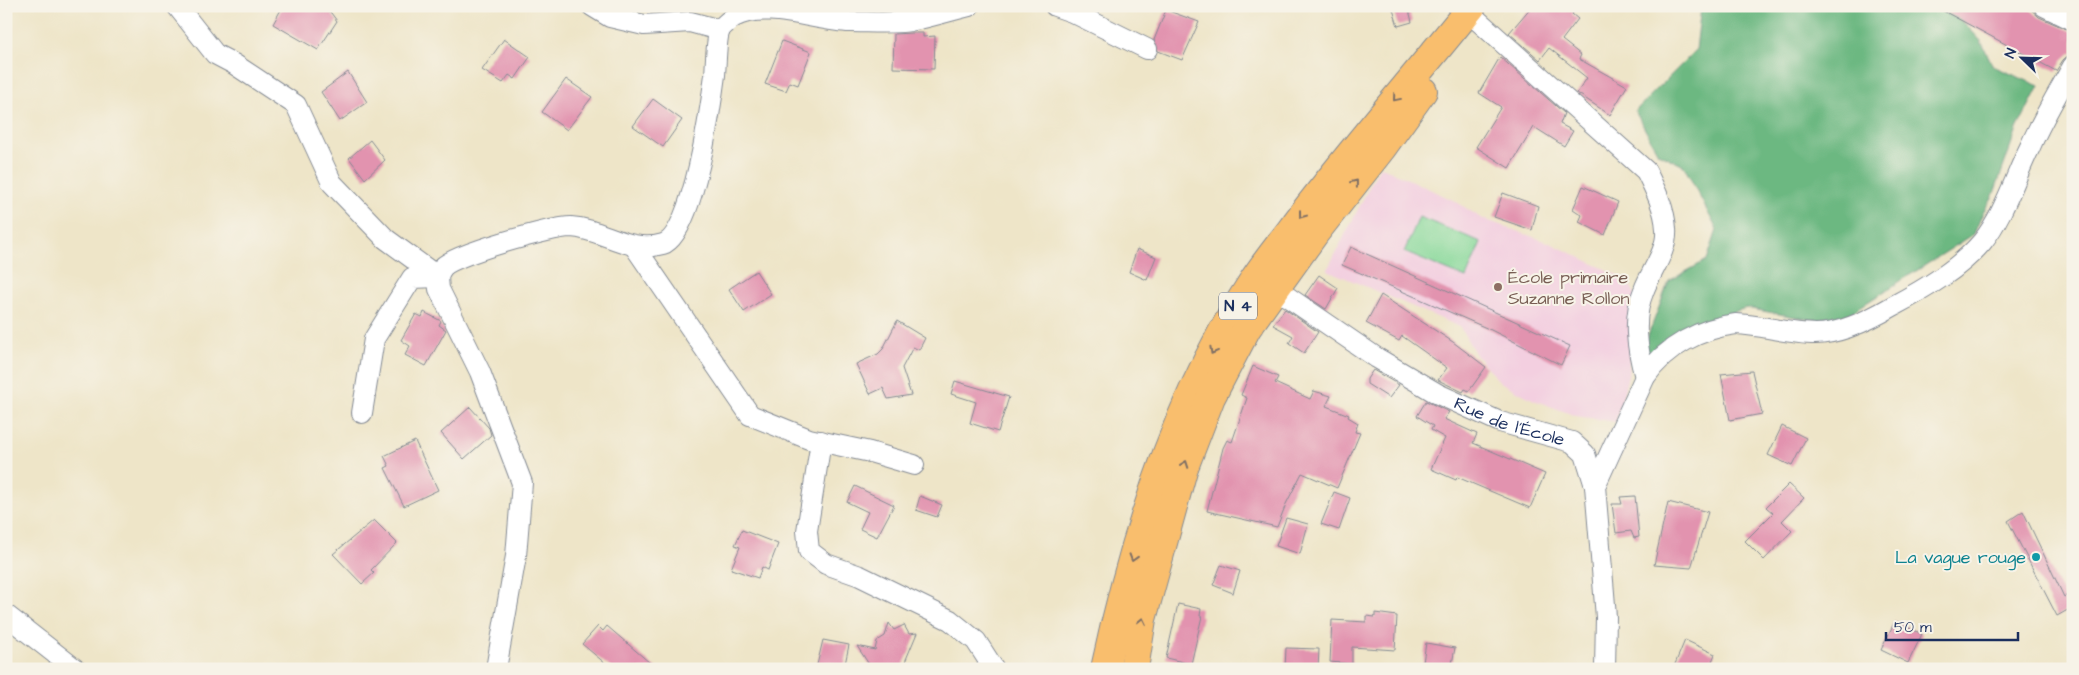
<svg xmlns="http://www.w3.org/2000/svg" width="2079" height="675" font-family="'Architects Daughter',sans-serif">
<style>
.built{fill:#f3cfe0}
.green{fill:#86d899;stroke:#50847c}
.forest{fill:#6cb881;stroke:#447470}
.building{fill:#e293af}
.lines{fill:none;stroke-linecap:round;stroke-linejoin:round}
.minor-casing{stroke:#848a93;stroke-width:22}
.highway-casing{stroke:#848a93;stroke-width:30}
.minor{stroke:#fff;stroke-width:20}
.highway{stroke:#f9be6d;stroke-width:28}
.oneway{stroke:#7f6f65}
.education-dot{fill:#8d6e63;stroke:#f7f3e8;stroke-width:2}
.culture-dot{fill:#0f9aa8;stroke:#f7f3e8;stroke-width:2}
.labels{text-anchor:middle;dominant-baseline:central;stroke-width:4;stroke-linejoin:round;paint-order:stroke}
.shield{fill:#f7f3e8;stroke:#5d6a87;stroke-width:1}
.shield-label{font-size:16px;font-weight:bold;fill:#1b2f5e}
.education-label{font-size:18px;fill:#785e54;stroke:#f7f3e8;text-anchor:start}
.street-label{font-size:18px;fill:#1b2f5e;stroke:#f7f3e8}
.culture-label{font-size:18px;fill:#0d838f;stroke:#f7f3e8;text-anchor:end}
</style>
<rect width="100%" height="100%" fill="#f7f3e8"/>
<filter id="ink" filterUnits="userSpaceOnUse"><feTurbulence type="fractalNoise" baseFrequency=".02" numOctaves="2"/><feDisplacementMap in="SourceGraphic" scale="10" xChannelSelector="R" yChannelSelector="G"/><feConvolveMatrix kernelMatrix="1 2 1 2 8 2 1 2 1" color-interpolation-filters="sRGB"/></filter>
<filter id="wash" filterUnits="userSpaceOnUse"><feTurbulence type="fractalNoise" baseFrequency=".0096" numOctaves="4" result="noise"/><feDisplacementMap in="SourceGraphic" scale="20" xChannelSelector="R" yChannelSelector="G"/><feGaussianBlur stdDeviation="1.12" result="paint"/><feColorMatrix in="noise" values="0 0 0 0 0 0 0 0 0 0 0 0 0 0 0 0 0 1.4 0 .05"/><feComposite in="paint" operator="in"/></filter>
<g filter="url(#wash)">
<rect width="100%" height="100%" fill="#eee5c8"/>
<polygon class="built" points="1380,166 1455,201 1481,218 1550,243 1626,279 1635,294 1628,376 1616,422 1576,416 1534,400 1500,382 1476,355 1460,327 1327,270"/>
<polygon class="green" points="1419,217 1481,242 1466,278 1404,252"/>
<polygon class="forest" points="1701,6 1948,6 1981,41 1993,66 2039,86 2017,129 1993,196 1983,212 1974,234 1838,321 1807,319 1746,308 1695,324 1648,360 1643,349 1669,281 1707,260 1717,230 1684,166 1658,153 1635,111 1696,50"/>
<g id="blocks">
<g class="building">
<polygon points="283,6 320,6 331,13 337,21 318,50 273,24"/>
<polygon points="1392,6 1408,6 1412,22 1398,26"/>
<polygon points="1532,6 1578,6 1572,14 1578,19 1562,40 1581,55 1579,59 1627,86 1610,115 1577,93 1587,78 1549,48 1540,60 1509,33"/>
<polygon points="1934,6 2027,6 2039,17 2073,32 2073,51 2063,60 2056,71"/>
<polygon points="1166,10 1199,22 1182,60 1158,51 1154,40"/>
<polygon points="911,33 923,33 923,37 935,36 934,69 893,68 894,34"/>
<polygon points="504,39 530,57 515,79 509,75 503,83 482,70"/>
<polygon points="782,41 811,52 798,85 790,82 786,91 765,84"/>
<polygon points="1500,57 1564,113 1560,124 1573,131 1564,146 1534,127 1509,168 1476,147 1501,107 1479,93"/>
<polygon points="348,72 367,102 340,121 321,92"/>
<polygon points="566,79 592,97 567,130 542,112"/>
<polygon points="653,99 682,120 663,147 633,126"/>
<polygon points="370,140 385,160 365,179 349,158"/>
<polygon points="1583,186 1618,202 1605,235 1579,222 1582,215 1573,209"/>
<polygon points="1503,193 1538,206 1532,230 1494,217"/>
<polygon points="1351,247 1570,346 1561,365 1491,330 1342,265"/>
<polygon points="1137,249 1156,257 1147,280 1129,272"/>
<polygon points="756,271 771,294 744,312 729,289"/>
<polygon points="1319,275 1338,288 1326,309 1305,295"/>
<polygon points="1381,295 1453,342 1486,367 1469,391 1465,389 1463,392 1438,380 1447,368 1402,336 1399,341 1366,323"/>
<polygon points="1285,309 1318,332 1304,353 1289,343 1293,336 1273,325"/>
<polygon points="424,312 441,321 439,325 446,330 426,366 405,355 410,346 401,340 416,314 422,317"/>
<polygon points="897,321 925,338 919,350 913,347 902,368 911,395 888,399 883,388 870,394 856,364 878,354 883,349"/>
<polygon points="1253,366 1278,377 1275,383 1310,399 1314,391 1331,396 1326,406 1349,415 1348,417 1358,423 1355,432 1360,433 1337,488 1302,473 1286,504 1277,527 1207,511 1223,448 1227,440 1232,442 1247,398 1241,395"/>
<polygon points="1373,370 1399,385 1389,398 1367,384 1367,379"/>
<polygon points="1752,371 1762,414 1730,420 1721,374"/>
<polygon points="955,381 1009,397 998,432 970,423 976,402 951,394"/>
<polygon points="1426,401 1449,412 1444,419 1477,434 1473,443 1545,474 1530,508 1457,477 1456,480 1431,469 1445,438 1431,430 1433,426 1417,416"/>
<polygon points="470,407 489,428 491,435 464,459 441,433"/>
<polygon points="1782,426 1806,438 1792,466 1768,455"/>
<polygon points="415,441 438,490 404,506 385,468 389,466 384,456"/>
<polygon points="1789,484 1804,498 1782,521 1792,531 1764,560 1745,541 1773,513 1766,507"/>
<polygon points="855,486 894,505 877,537 860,529 868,512 847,502"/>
<polygon points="1334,492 1350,498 1339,530 1321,524"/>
<polygon points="920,496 942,505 937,517 916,510"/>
<polygon points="1635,496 1639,537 1634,538 1631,531 1616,533 1612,504 1622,504 1620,497"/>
<polygon points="1668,502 1708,512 1691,568 1654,565"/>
<polygon points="2023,511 2064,597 2073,592 2073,607 2057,616 2008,521"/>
<polygon points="1286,518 1308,524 1300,554 1276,546"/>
<polygon points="374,520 397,543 371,570 374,573 362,584 333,554"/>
<polygon points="742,530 778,544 768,570 762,567 758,578 731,569 740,547 735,545"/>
<polygon points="1221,565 1240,571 1233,593 1213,585"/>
<polygon points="1178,604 1201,609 1200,616 1202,616 1191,664 1166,658"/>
<polygon points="1375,613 1397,616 1395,650 1352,647 1352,664 1330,662 1332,620 1366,622 1366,616 1375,617"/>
<polygon points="1895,621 1922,634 1908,663 1881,650"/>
<polygon points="889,623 894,630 904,625 909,634 917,633 902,669 872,669 857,646 875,650 877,641 885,636"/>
<polygon points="598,626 603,631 607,626 657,669 612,669 582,644"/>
<polygon points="823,640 849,645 844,669 816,669"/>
<polygon points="1685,640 1715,654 1709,669 1673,669"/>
<polygon points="1426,643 1455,648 1451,669 1422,669"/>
<polygon points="1286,648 1319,649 1318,669 1285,669"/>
</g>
</g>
</g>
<g filter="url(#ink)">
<use href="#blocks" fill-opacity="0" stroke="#848a93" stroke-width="1"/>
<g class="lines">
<g class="minor-casing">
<g id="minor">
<polyline points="177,6 215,54 234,64 296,105 332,183 386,239 438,277"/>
<polyline points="592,6 610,17 644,25 690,22 720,30"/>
<polyline points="1055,6 1072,12 1147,49"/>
<polyline points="2044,6 2073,20"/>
<path d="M1475,18l171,153c9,18 19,38 20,58 2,21 -15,42 -22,61 -12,28 -7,59 1,87"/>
<polyline points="635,247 750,415 809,439 870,452 914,465"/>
<path id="s1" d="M1276,289l101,69 61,36 62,28 72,20 13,12 10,32 11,131 -1,52"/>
<polyline points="362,413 374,339 412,278 438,277"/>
<polyline points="821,441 807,531 809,551 826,564 860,576 950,620 976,641 994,669"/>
<path d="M1595,486l50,-109c20,-30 56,-49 91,-53 26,1 53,10 79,10 27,0 56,-15 78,-28 32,-17 66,-37 89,-64 22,-27 33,-65 48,-95 12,-28 28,-54 43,-81"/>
<polyline points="6,615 75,669"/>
<path d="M496,669l20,-113 6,-73 -42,-111 -41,-83c-1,-9 -2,-15 4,-22 12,-13 109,-40 128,-40 33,2 58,27 92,17 30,-9 48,-139 52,-169 1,-11 1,-37 5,-45 2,-4 11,-11 14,-13 31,-17 82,4 116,5 19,0 41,2 60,-1 20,-4 39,-10 59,-15"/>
</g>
</g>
<g class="highway-casing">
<g id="highway">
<path d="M1105,669c28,-131 74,-276 148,-388 11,-17 24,-33 37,-50 57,-77 121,-149 182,-225"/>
<polyline points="1134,669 1142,619 1183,470 1211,397 1247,328 1315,233 1382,148 1423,91"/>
</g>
</g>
<use href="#minor" class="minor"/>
<use href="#highway" class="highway"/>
</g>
<defs><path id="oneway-chevron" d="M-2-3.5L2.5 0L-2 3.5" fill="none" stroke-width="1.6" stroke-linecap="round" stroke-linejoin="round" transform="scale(1.25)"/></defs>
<g class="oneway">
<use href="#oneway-chevron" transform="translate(1396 98) rotate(130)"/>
<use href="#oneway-chevron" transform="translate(1355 183) rotate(-52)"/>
<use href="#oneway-chevron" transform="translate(1302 215) rotate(127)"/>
<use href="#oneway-chevron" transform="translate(1213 351) rotate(119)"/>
<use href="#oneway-chevron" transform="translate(1185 464) rotate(-70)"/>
<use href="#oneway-chevron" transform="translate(1133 558) rotate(107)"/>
<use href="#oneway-chevron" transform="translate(1142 621) rotate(-78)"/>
</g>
</g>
<circle class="education-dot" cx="1498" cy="287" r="5"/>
<circle class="culture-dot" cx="2036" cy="557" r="5"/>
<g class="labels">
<rect class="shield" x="1219" y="292.5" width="38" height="27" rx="4"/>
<g class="shield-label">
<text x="1238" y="306">N 4</text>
</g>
<g class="education-label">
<text x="1508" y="277">École primaire<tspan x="1508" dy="21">Suzanne Rollon</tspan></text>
</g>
<g class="street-label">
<text stroke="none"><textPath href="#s1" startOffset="270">Rue de l'École</textPath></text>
</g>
<g class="culture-label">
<text x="2026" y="557">La vague rouge</text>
</g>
</g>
<rect width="2079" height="675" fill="none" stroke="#f7f3e8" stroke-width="25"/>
<g transform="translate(2022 58) rotate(293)" stroke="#f7f3e8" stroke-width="4" paint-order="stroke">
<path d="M0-4L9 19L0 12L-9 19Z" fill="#1b2f5e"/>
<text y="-8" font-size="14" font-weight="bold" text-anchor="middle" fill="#1b2f5e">N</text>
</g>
<path d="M1886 632v8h132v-8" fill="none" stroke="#1b2f5e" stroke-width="2.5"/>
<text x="1894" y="632" font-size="15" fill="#1b2f5e" stroke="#f7f3e8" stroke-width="4" paint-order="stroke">50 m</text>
</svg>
